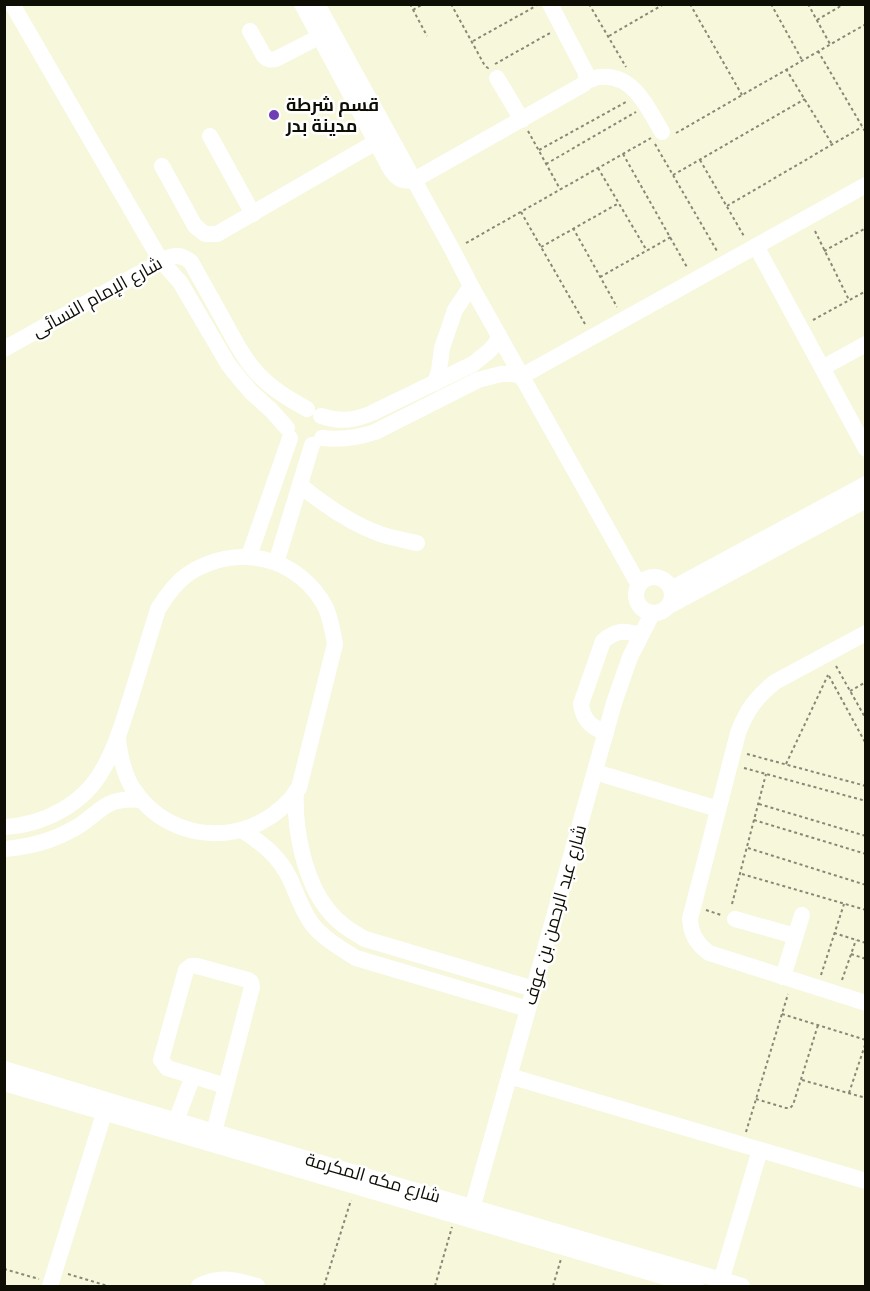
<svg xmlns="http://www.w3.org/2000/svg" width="870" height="1291" font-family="'DM Sans',Cairo,sans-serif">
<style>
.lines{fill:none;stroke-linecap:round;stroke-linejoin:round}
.path{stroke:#888876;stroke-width:2;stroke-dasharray:3 3;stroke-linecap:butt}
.minor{stroke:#fff;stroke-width:16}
.poi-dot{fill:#6f3db4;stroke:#fff;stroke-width:2}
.labels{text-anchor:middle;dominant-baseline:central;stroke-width:5;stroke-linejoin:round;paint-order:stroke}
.poi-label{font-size:18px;font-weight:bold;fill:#0e0e05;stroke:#fff;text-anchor:start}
.street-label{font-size:18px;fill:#0e0e05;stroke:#fff}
</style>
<rect width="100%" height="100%" fill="#f7f7dc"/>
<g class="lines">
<g class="path">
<polyline points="410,4 427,36"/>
<polyline points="451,4 485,66 488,68 490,67"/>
<polyline points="589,4 626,67"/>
<polyline points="690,4 742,95"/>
<polyline points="771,4 802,60"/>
<polyline points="808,4 830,44"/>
<polyline points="413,10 423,4"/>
<polyline points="817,20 844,4"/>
<polyline points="609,36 664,4"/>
<polyline points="473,41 536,6"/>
<polyline points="818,51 866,133"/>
<polyline points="495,64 550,33"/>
<polyline points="786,69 832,144"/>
<polyline points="528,131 560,189"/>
<polyline points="676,133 866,24"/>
<polyline points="655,144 717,251"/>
<polyline points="539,150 626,102"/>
<polyline points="623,154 688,269"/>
<polyline points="700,160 745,238"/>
<polyline points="546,164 636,112"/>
<polyline points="598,168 647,251"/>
<polyline points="673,175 805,99"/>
<polyline points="727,206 862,127"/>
<polyline points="521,212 585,324"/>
<polyline points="573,228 617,307"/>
<polyline points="815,231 849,300"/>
<polyline points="466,243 651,138"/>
<polyline points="541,247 619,203"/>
<polyline points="824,251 866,228"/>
<polyline points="600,277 671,237"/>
<polyline points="813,320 866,291"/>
<polyline points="836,666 866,719"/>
<polyline points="829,676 866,744"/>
<polyline points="850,691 866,682"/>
<polyline points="747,754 866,786"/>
<polyline points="786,764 828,675"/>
<polyline points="744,768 866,801"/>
<polyline points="759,804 866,836"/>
<polyline points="754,820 866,854"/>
<polyline points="748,848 866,885"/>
<polyline points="742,874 866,910"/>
<polyline points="732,904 766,774"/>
<polyline points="706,910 721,915"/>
<polyline points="834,933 866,943"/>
<polyline points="851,954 866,959"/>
<polyline points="821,975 844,904"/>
<polyline points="842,980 856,940"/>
<polyline points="782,1014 866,1040"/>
<polyline points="802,1080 866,1098"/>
<polyline points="849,1093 866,1042"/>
<polyline points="756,1099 786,1108 790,1108 793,1105 818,1025"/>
<polyline points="746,1132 788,994"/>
<polyline points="4,1269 39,1279"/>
<polyline points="68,1274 108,1286"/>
<polyline points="324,1286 351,1200"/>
<polyline points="435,1286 452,1227"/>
<polyline points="553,1286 561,1259"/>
</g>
<g class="minor">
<polyline points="12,4 161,261 180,282 228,364 239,378 251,392 272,411 287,428"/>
<path d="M302,4l89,166c7,10 12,12 23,10l170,-96 3,-8 -2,-5 -35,-67"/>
<polyline points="317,4 453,251 471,286 639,585"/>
<path d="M250,31l14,25c4,4 7,4 12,3l43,-22"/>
<polyline points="497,78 522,120"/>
<path d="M586,81c5,-1 10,-4 14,-4 33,-4 48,31 62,55"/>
<polyline points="210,136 253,214"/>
<polyline points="162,166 195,226 205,234 217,234 376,142"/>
<polyline points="756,246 866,449"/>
<path d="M4,349l161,-90c10,-5 17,-4 26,3 11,20 23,41 34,61 10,18 19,36 33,51 14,15 31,25 49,35"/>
<polyline points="822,368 866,344"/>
<polyline points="435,383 439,371 442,348 455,310 471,286"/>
<path d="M321,416c20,6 32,5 51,-3l101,-49 16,-13 7,-8 3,-8"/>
<path d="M322,438c19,2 35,0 53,-6l103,-52 23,-6h11l10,2 344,-191"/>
<path d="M300,485c24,20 50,38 80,49 12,4 25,6 37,9"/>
<polyline points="249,556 290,438"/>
<polyline points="276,563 312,445"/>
<circle cx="654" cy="595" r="18"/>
<polyline points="671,589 866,484"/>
<polyline points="669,606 866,500"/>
<path d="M866,633l-91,49c-18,14 -29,29 -37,51l-48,186c1,15 6,24 19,34l157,50"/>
<path d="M606,733c-15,-6 -23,-13 -25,-29l22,-63c13,-11 21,-11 37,-6"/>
<polyline points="595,772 718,809"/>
<path d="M296,791c-2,38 8,89 32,119 10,13 23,21 37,29l169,50"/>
<path d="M4,827c40,-2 80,-23 99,-58 13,-22 20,-48 28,-72 9,-30 18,-59 27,-88 8,-13 17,-26 30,-35 48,-32 111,-18 138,34 5,12 7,24 9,36l-36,144c-40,60 -128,61 -167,-1 -9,-15 -12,-31 -14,-48"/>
<path d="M242,830c21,14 37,26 48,49 7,15 12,32 22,45 12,15 28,24 44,34l172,51"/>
<path d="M4,849c26,-2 49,-8 71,-21 12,-6 22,-18 34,-24 10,-5 21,-5 32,-4"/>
<polyline points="735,919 795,936"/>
<polyline points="783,977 802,915"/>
<polyline points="4,1069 119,1104 742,1286"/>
<polyline points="509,1076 866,1181"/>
<polyline points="4,1083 696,1286"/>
<polyline points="176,1121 193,1076"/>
<polyline points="214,1132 252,987 251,982 248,980 197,966 191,966 186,970 161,1060 167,1068 226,1086"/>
<polyline points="470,1216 614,703 630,657 652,614"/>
<polyline points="721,1281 760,1150"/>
<polyline points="50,1286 107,1104"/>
<path d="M199,1286c22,-11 36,-6 58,0"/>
</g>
</g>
<circle class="poi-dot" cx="274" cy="115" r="6"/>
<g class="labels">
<g class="poi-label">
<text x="286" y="105">قسم شرطة<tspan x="286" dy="21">مدينة بدر</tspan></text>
</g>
<g class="street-label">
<text transform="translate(97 297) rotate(-29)">شارع الإمام النسائى</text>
<text transform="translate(555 915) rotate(-74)">شارع عبد الرحمن بن عوف</text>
<text transform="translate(373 1178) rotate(16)">شارع مكه المكرمة</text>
</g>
</g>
<rect width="870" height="1291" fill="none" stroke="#0e0e05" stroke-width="12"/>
</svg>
